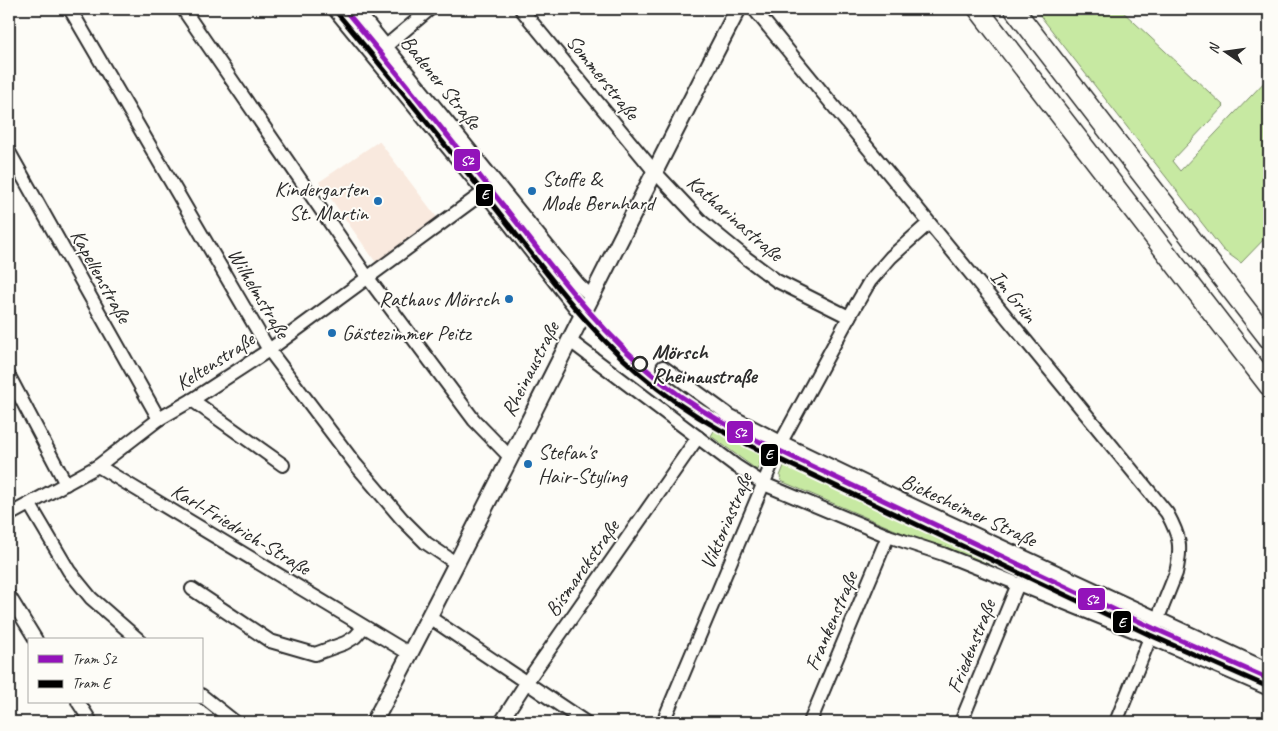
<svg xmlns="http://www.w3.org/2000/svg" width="1278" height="731" font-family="Caveat,sans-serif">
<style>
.built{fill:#f9e9de}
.green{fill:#c7e9a2;stroke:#798a66}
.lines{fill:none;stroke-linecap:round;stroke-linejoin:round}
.minor-casing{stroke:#2b2b2b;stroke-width:16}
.tertiary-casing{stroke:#2b2b2b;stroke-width:19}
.primary-casing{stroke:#2b2b2b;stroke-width:22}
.minor{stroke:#fdfcf7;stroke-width:12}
.tertiary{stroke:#fdfcf7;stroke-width:15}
.primary{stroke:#fdfcf7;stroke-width:19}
.tram-1-casing{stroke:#fdfcf7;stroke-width:9}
.tram-2-casing{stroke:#fdfcf7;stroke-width:9}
.tram-1{stroke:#9313ba;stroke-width:5}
.tram-2{stroke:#000;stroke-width:5}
.poi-dot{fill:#1f6fb2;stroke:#fdfcf7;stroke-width:2}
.stop-dot{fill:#fdfcf7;stroke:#2b2b2b;stroke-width:2.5}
.labels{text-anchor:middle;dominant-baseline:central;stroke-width:4;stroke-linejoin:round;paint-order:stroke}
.street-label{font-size:21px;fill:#2b2b2b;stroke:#fdfcf7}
.poi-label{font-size:21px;fill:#2b2b2b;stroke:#fdfcf7;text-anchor:start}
.stop-label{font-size:21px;font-weight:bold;fill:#2b2b2b;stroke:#fdfcf7;text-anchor:start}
.line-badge{stroke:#fdfcf7;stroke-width:2}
.badge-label{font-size:14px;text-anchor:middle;font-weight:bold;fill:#fff}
</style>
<rect width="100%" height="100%" fill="#fdfcf7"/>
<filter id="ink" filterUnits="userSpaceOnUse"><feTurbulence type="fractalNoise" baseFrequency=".02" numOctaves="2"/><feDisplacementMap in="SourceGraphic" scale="10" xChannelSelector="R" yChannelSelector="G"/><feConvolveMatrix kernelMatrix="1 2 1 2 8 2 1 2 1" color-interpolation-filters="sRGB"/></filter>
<g filter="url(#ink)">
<polygon class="built" points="379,141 439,220 377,264 319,182"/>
<g class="green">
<polygon points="1035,9 1120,9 1224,106 1172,161 1180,171 1269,77 1269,234 1241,263 1223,250"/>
<polygon points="715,429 763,454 757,470 711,436"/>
<polygon points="794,454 1123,608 1121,614 1117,618 893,529 781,481 780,476 788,456"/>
</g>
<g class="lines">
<g class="minor-casing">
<g id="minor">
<polyline points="70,9 269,350 356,465 402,519 426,543 457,564"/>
<polyline points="183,9 368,278 474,420 510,457"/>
<polyline points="334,9 484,192 581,315"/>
<polyline points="356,9 579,285 591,296"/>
<polyline points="521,9 654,171 702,222 746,258 777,281 849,317"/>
<path d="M754,9l413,504c13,24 15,33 9,60l-60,149"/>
<polyline points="386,46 430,9"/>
<polyline points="9,152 159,419"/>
<polyline points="569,340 736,466 764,484 888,536 943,554 1018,584 1149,637 1269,689"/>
<polyline points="663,367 729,415 781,442 914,506 1269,670"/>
<polyline points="9,376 66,484"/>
<polyline points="192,400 283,465"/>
<polyline points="98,466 410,654"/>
<polyline points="30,505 69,571 91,598 139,640"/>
<polyline points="9,515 98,466 159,419 192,400 269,350 484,192"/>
<polyline points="192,589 270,641 315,654 345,643 355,637 364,627"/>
<polyline points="9,596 36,640"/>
<polyline points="429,617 585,722"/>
<polyline points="201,695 235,722"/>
<polyline points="78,702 91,722"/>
<polyline points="501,722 526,683 698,437"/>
<polyline points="663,722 781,442 849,317 870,281 891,257 929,223"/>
<polyline points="810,722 888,536"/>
<polyline points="961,722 1018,584"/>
</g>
</g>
<g class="tertiary-casing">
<path id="tertiary" d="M374,722c125,-236 241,-476 364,-713"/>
</g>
<g class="primary-casing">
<g id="primary">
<polyline points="978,9 1269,386"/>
<polyline points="1014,9 1269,339"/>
</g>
</g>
<use href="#minor" class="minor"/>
<use href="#tertiary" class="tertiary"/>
<use href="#primary" class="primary"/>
<g class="tram-1-casing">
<path id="tram-1" d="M344,9c53,63 104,127 155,191 50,63 98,130 161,181 28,22 58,40 90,56l403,191 116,51"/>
</g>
<g class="tram-2-casing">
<path id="tram-2" d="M338,14c53,63 104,127 155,191 51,64 99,133 164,183 28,22 58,40 90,56l403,191 116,51"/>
</g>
<use href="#tram-1" class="tram-1"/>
<use href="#tram-2" class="tram-2"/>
</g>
</g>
<g class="poi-dot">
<circle cx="532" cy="191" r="5"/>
<circle cx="378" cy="201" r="5"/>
<circle cx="509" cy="299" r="5"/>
<circle cx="332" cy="333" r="5"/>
<circle cx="528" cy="464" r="5"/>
</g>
<circle class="stop-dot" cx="640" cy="364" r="7"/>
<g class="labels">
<g class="street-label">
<text transform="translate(603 77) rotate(51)">Sommerstraße</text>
<text transform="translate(441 82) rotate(51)">Badener Straße</text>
<text transform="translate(735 218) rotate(41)">Katharinastraße</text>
<text transform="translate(101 276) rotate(61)">Kapellenstraße</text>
<text transform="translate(259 293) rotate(59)">Wilhelmstraße</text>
<text transform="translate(1014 296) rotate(51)">Im Grün</text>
<text transform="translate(215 361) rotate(-33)">Keltenstraße</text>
<text transform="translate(530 369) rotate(-63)">Rheinaustraße</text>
<text transform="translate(969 510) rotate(25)">Bickesheimer Straße</text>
<text transform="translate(726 521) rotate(-67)">Viktoriastraße</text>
<text transform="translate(241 529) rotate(31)">Karl-Friedrich-Straße</text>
<text transform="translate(582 568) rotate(-55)">Bismarckstraße</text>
<text transform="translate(831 621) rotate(-67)">Frankenstraße</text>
<text transform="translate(971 646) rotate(-68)">Friedenstraße</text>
</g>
<g class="poi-label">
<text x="542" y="179">Stoffe &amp;<tspan x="542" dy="24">Mode Bernhard</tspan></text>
<text x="368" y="189" text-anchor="end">Kindergarten<tspan x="368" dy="24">St. Martin</tspan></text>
<text x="499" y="299" text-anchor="end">Rathaus Mörsch</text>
<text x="342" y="333">Gästezimmer Peitz</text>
<text x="538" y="452">Stefan's<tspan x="538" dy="24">Hair-Styling</tspan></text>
</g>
<g class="stop-label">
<text x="652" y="352">Mörsch<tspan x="652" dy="24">Rheinaustraße</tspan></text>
</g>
</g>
<g class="line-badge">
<rect x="453" y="148" width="28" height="24" rx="5" fill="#9313ba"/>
<rect x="475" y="183" width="19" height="24" rx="5" fill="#000"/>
<rect x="726" y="420" width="28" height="24" rx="5" fill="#9313ba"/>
<rect x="760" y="443" width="19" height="24" rx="5" fill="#000"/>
<rect x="1077" y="587" width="29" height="24" rx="5" fill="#9313ba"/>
<rect x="1112" y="610" width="20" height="24" rx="5" fill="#000"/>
</g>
<g class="badge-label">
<text x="467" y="165">S2</text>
<text x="485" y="199">E</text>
<text x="740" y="437">S2</text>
<text x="769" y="459">E</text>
<text x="1092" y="604">S2</text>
<text x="1122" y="627">E</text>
</g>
<rect width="1278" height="731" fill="none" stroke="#fdfcf7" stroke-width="30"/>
<rect x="15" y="15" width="1248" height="701" fill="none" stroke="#2b2b2b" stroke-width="2" filter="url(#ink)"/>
<rect x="28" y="638" width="175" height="65" fill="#fdfcf7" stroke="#a9a8a5"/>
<rect x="38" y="655" width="25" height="8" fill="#9313ba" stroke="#a9a8a5"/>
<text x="72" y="664" font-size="15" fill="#2b2b2b">Tram S2</text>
<rect x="38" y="680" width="25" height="8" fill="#000000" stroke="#a9a8a5"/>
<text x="72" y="688" font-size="15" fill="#2b2b2b">Tram E</text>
<g transform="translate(1226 52) rotate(283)" stroke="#fdfcf7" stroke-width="4" paint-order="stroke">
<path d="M0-4L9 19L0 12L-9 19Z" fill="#2b2b2b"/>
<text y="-8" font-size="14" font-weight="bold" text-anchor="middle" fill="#2b2b2b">N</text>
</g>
</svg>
